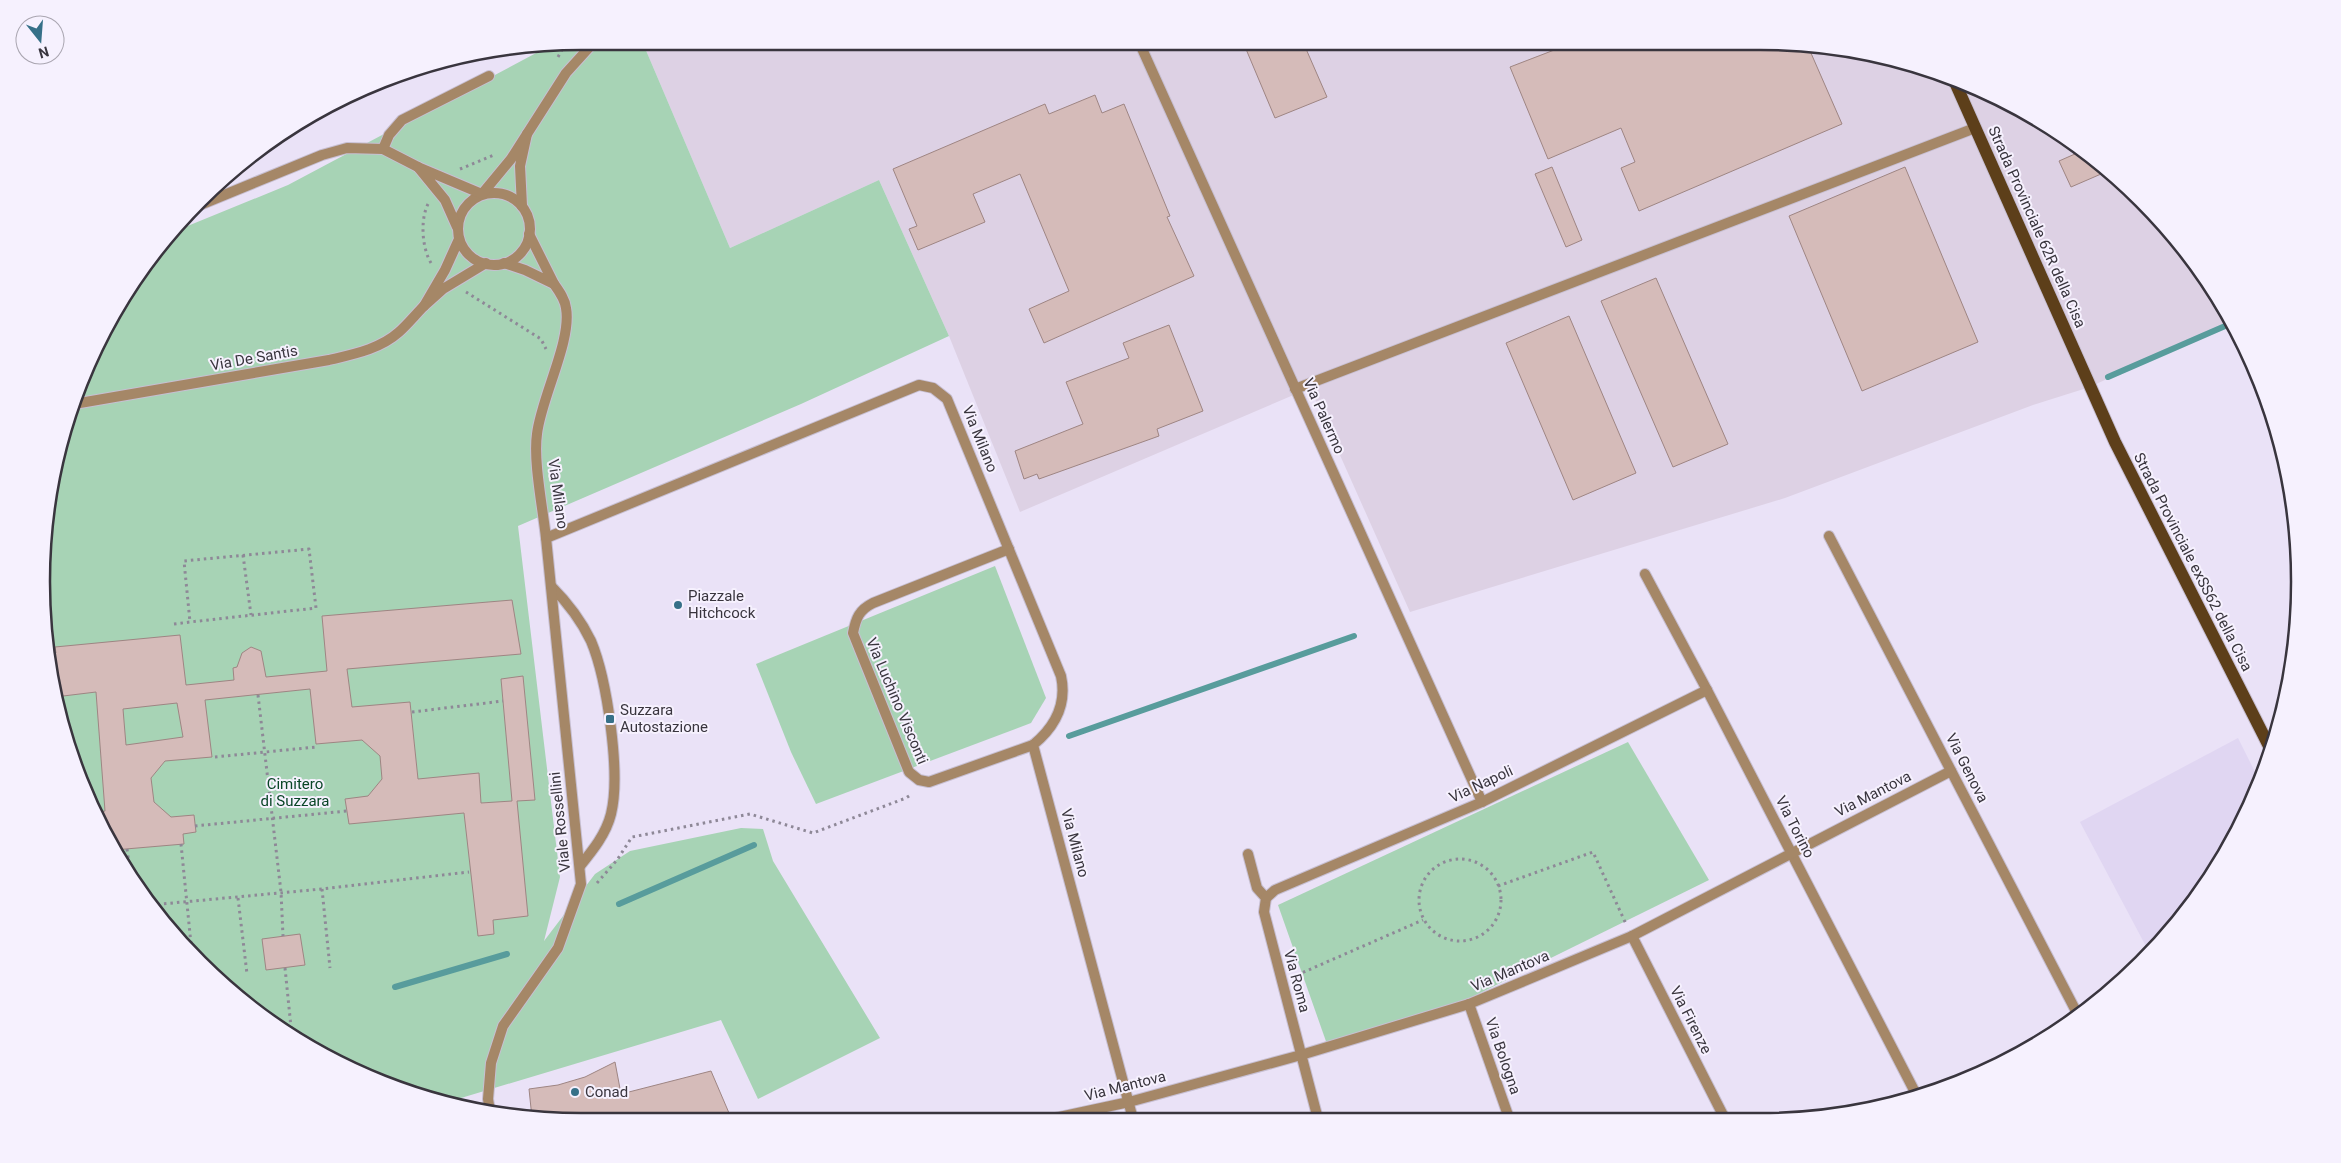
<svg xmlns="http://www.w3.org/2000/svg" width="2341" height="1163" font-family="Roboto,sans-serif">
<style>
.built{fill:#e0d6f2}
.industrial{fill:#ddd1e4}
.green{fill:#a7d3b5}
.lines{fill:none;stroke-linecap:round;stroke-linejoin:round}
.stream{stroke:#589c9c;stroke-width:6}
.building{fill:#d5bbb9;stroke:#9e8583;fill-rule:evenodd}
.lane-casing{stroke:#c7bfd2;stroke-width:12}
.street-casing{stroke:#c7bfd2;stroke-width:12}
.primary-casing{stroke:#c7bfd2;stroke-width:14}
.path{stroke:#8e8897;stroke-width:3;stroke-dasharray:2.5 4;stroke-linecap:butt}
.lane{stroke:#a58767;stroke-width:10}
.street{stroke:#a58767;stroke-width:10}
.primary{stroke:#5d3f1a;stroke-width:12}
.poi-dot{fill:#367088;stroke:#f6f1fe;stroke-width:2}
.labels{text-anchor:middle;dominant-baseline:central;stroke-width:4;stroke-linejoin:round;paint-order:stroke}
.street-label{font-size:15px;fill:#39353e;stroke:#f6f1fe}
.poi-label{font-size:15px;fill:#39353e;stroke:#f6f1fe;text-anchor:start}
.park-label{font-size:15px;fill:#094526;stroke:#f6f1fe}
.rim{fill:none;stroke:#39353e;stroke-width:2.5}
</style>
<rect width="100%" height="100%" fill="#eae2f7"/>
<polygon class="built" points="2238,738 2259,780 2244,820 2166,937 2149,952 2080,822"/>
<polygon class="industrial" points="642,41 1795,42 1899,60 1998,97 2088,153 2165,225 2227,311 2231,320 2090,387 2033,405 1785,498 1410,612 1310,388 1020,512 949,336 879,180 730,248"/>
<g class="green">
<polygon points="582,41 642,41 730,248 879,180 949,336 801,404 518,526 560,877 544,941 595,874 630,851 741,828 763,829 773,861 880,1038 758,1099 721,1020 461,1098 437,1102 343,1066 281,1031 200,964 132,882 97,820 60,722 46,652 42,546 52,476 80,383 85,382 86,368 132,282 168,234 288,185 553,44"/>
<polygon points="995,566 1046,698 1031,723 816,804 791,752 756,664"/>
<polygon points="1628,742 1709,880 1470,998 1328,1047 1278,905"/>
</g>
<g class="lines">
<g class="stream">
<polyline points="2108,377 2232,323"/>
<polyline points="1069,736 1354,636"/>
<polyline points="619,904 754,845"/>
<polyline points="395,987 507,954"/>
</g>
</g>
<g class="building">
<polygon points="1243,42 1303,42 1327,97 1275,118"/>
<polygon points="1575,42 1795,42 1807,44 1842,124 1639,211 1621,168 1635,162 1621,128 1548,159 1510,67"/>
<polygon points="1095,95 1102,113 1124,104 1170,216 1167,217 1194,276 1044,343 1029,309 1069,291 1020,174 973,194 985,222 918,250 909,229 917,226 893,169 1045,104 1049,114"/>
<polygon points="2084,150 2108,171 2071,187 2059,161"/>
<polygon points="1552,167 1582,240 1566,247 1535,174"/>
<polygon points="1905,167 1978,342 1862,391 1789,216"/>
<polygon points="1656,278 1728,444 1673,467 1601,301"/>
<polygon points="1569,316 1636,473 1573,500 1506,343"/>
<polygon points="1169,325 1203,411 1157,429 1159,436 1039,479 1037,474 1024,479 1015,451 1083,424 1066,382 1129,358 1123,343"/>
<path d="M512,600l9,54 -174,15 5,38 58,-5 8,77 61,-6 2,30 31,-2 -11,-122 22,-3 12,124 -18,1 11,115 -35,4 1,14 -16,2 -14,-123 -115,11 -4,-25 23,-3 14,-17 -2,-23 -18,-16 -46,4 -6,-55 -105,11 7,57 -47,4 -14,17 3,24 17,15 23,-2 2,17 -13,2 1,10 -70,6 -20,-37 11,-2 -9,-119 -41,5 -9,-43 10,-1 -1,-6 125,-12 6,50 48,-5 -1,-12 4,-1 5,-14 9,-6 10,4 5,26 61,-6 -5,-55zM177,703l6,34 -57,8 -3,-36z"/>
<polygon points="300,934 305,965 266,970 262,939"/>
<polygon points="615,1062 621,1094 711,1071 732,1120 546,1121 532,1118 529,1089 558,1085 585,1077"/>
</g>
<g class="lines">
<g class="lane-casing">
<g id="lane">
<polyline points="1295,389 1975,128"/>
<path d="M551,586c16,16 30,34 40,55 16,38 30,133 20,173 -5,20 -18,36 -31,52"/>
</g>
</g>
<g class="street-casing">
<g id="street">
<polyline points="1139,42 1482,802"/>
<polyline points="527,134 566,73 595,41"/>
<polyline points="383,149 418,167"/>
<circle cx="494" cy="229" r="36"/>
<polyline points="195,207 322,155 347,148 383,149 389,135 402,120 489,76"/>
<polyline points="457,227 445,200 418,167 482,194 511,159 527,134 520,166 522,206"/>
<polyline points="459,239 445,270 424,306 443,289 486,263"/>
<polyline points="504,263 525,270 554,284 529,234"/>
<path d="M554,284c5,7 11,15 12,24 6,33 -25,90 -29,126 -4,27 6,75 9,104l373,-153 14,3 14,11 114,277c6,28 -6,51 -28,69l100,374"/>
<path d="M74,404l255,-44c25,-6 51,-11 70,-28 9,-8 17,-18 25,-26"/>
<polyline points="1829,536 2078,1015"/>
<path d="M1009,549l-136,54c-14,7 -17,15 -20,30l56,139 10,8 10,2 104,-37"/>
<polyline points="1645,574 1707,690 1916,1094"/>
<polyline points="1248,854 1257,888 1266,898 1264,912 1318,1119"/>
<polyline points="1266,898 1275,890 1482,802 1707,690"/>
<polyline points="1632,936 1724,1117"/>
<polyline points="1469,1004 1509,1118"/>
<polyline points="490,1111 488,1099 491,1063 503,1026 558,948 581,884 546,538"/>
<polyline points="1050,1119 1129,1102 1301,1055 1469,1004 1632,936 1951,771"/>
</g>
</g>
<g class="primary-casing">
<polyline id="primary" points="1954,80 2115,442 2271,750"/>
</g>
<g class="path">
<polyline points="558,57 566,43"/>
<polyline points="460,169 494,155"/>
<path d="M428,204c-8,16 -6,44 3,59"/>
<polyline points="466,292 541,339 546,349"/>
<polyline points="243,555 251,615"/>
<polyline points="174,624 190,622 316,608 309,549 184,561 190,622"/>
<polyline points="258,695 281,892 283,936"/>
<polyline points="412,712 503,701"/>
<polyline points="215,757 316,747"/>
<polyline points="195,826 347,811"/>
<polyline points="181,844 192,954"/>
<polyline points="127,849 131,879"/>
<circle cx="1460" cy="900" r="41"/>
<polyline points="597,883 617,860 632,837 750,814 813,833 906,798 912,794"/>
<polyline points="1498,886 1593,852 1626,924"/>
<polyline points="322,889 330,968"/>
<polyline points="238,898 247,974"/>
<polyline points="151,905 322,889 469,872"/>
<polyline points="285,968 292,1037"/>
<polyline points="1297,975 1423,920"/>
</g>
<use href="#lane" class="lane"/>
<use href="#street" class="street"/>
<use href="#primary" class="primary"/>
</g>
<g class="poi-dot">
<circle cx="678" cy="605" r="5"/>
<rect x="605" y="714" width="10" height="10" rx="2.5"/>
<circle cx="575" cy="1092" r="5"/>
</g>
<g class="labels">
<g class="street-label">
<text transform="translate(2037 227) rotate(66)">Strada Provinciale 62R della Cisa</text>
<text transform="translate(254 358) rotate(-10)">Via De Santis</text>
<text transform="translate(1324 416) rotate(66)">Via Palermo</text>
<text transform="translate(980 439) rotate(68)">Via Milano</text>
<text transform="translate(558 494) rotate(82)">Via Milano</text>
<text transform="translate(2193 562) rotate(63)">Strada Provinciale exSS62 della Cisa</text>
<text transform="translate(897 701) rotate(67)">Via Luchino Visconti</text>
<text transform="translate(1967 768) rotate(63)">Via Genova</text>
<text transform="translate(1481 784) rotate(-25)">Via Napoli</text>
<text transform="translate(1873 794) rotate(-27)">Via Mantova</text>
<text transform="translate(560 822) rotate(-96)">Viale Rossellini</text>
<text transform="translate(1795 827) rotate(63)">Via Torino</text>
<text transform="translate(1075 843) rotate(75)">Via Milano</text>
<text transform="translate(1510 971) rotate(-23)">Via Mantova</text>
<text transform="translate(1297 981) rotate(75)">Via Roma</text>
<text transform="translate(1691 1020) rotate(63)">Via Firenze</text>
<text transform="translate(1503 1056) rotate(71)">Via Bologna</text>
<text transform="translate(1125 1086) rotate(-14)">Via Mantova</text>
</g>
<g class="poi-label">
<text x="688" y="596">Piazzale<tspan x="688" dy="17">Hitchcock</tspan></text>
<text x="620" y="710">Suzzara<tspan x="620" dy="17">Autostazione</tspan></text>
<text x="585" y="1092">Conad</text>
</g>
<g class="park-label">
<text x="295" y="784">Cimitero<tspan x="295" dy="17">di Suzzara</tspan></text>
</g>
</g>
<path d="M0 0H2341V1163H0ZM581 50H1760A531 531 0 0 1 2291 581V582A531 531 0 0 1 1760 1113H581A531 531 0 0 1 50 582V581A531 531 0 0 1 581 50Z" fill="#f6f1fe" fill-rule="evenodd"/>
<path class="rim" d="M581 50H1760A531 531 0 0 1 2291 581V582A531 531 0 0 1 1760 1113H581A531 531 0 0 1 50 582V581A531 531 0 0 1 581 50Z"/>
<g transform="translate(40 40) rotate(163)"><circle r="24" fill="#f6f1fe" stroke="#aaa6b1"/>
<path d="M0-4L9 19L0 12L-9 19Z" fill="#367088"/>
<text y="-8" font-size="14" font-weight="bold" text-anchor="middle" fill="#39353e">N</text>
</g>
</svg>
